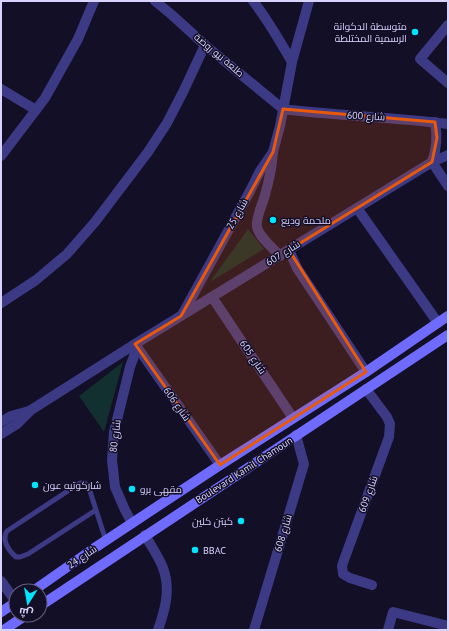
<svg xmlns="http://www.w3.org/2000/svg" width="449" height="631" font-family="'PT Sans',Cairo,sans-serif">
<style>
.green{fill:#12302f}
.lines{fill:none;stroke-linecap:round;stroke-linejoin:round}
.lane{stroke:#3d3a85;stroke-width:5}
.street{stroke:#3d3a85;stroke-width:10}
.secondary{stroke:#6f6bff;stroke-width:10}
.marked{fill:#e8590c;fill-opacity:0.2;stroke:#e8590c;stroke-width:3;stroke-linejoin:round}
.poi-dot{fill:#00e5ff;stroke:#130f26;stroke-width:1.5}
.labels{text-anchor:middle;dominant-baseline:central;stroke-width:3;stroke-linejoin:round;paint-order:stroke}
.poi-label{font-size:10px;fill:#d9d4ff;stroke:#130f26;text-anchor:start}
.street-label{font-size:10px;fill:#d9d4ff;stroke:#130f26}
</style>
<rect width="100%" height="100%" fill="#130f26"/>
<g class="green">
<polygon points="248,229 264,249 210,282"/>
<polygon points="123,362 104,432 79,396"/>
</g>
<g class="lines">
<path class="lane" d="M96,510l-68,44 -8,3h-4c-7,-6 -15,-17 -9,-26l73,-48h5l4,5 17,53"/>
<g class="street">
<polyline points="155,1 172,15 205,45 283,109"/>
<path d="M253,1c15,19 27,40 39,61"/>
<polyline points="448,25 420,59 448,83"/>
<polyline points="1,89 36,110"/>
<path d="M283,109c55,7 110,8 165,15"/>
<path d="M273,152c-1,14 -4,29 -8,43 -2,8 -10,24 -8,32 2,10 16,21 23,29"/>
<polyline points="1,156 45,98 78,39 94,1"/>
<path d="M432,162c5,-14 6,-25 3,-40"/>
<polyline points="432,162 448,186"/>
<polyline points="357,208 438,323"/>
<polyline points="289,250 297,268 366,372"/>
<polyline points="212,297 293,418"/>
<polyline points="1,303 36,280 67,254 95,222 148,152 167,123 184,90 205,45"/>
<polyline points="182,315 250,191 260,171 273,152 280,126 292,62 309,1"/>
<polyline points="135,344 220,465"/>
<polyline points="366,389 387,417 390,424 389,437 344,560 342,566 343,574 350,578 372,585"/>
<polyline points="1,422 11,416 29,411"/>
<polyline points="1,434 17,424 31,410 135,344 432,162 448,155"/>
<polyline points="132,523 125,510 115,487 112,460 114,432 130,367 137,348"/>
<path d="M145,535c6,11 14,22 18,33 8,21 2,42 -5,62"/>
<polyline points="1,581 16,602"/>
<polyline points="254,630 304,464 296,435"/>
<polyline points="388,630 393,612 448,626"/>
</g>
<g class="secondary">
<polyline points="33,591 93,549 220,465 366,372 448,316"/>
<polyline points="40,606 448,335"/>
<polyline points="1,612 16,602"/>
<polyline points="4,630 26,615"/>
</g>
</g>
<path class="marked" d="M283,109l152,13 2,16 -5,24 -143,88 77,122 -146,93 -85,-121 46,-28 92,-164z"/>
<g class="poi-dot">
<circle cx="415" cy="32" r="4"/>
<circle cx="273" cy="220" r="4"/>
<circle cx="35" cy="485" r="4"/>
<circle cx="132" cy="489" r="4"/>
<circle cx="241" cy="521" r="4"/>
<circle cx="195" cy="550" r="4"/>
</g>
<g class="labels">
<g class="poi-label">
<text x="407" y="26" text-anchor="end">متوسطة الدكوانة<tspan x="407" dy="12">الرسمية المختلطة</tspan></text>
<text x="281" y="220">ملحمة وديع</text>
<text x="43" y="485">شاركوتيه عون</text>
<text x="140" y="489">مقهى برو</text>
<text x="233" y="521" text-anchor="end">كبتن كلين</text>
<text x="203" y="550">BBAC</text>
</g>
<g class="street-label">
<text transform="translate(219 55) rotate(40)">طلعة نيو روضة</text>
<text transform="translate(366 116) rotate(3)">شارع 600</text>
<text transform="translate(237 214) rotate(-61)">شارع 25</text>
<text transform="translate(283 253) rotate(-32)">شارع 607</text>
<text transform="translate(253 357) rotate(56)">شارع 605</text>
<text transform="translate(177 404) rotate(55)">شارع 606</text>
<text transform="translate(115 436) rotate(-82)">شارع 80</text>
<text transform="translate(244 470) rotate(-33)">Boulevard Kamil Chamoun</text>
<text transform="translate(368 494) rotate(-70)">شارع 609</text>
<text transform="translate(283 533) rotate(-73)">شارع 608</text>
<text transform="translate(82 557) rotate(-34)">شارع 24</text>
</g>
</g>
<rect width="449" height="631" fill="none" stroke="#d9d4ff" stroke-width="4"/>
<g transform="translate(28 603) rotate(191)"><circle r="19" fill="#130f26" stroke="#625e7d"/>
<path d="M0-3L7 15L0 10L-7 15Z" fill="#00e5ff"/>
<text y="-6" font-size="11" font-weight="bold" text-anchor="middle" fill="#d9d4ff">ش</text>
</g>
</svg>
